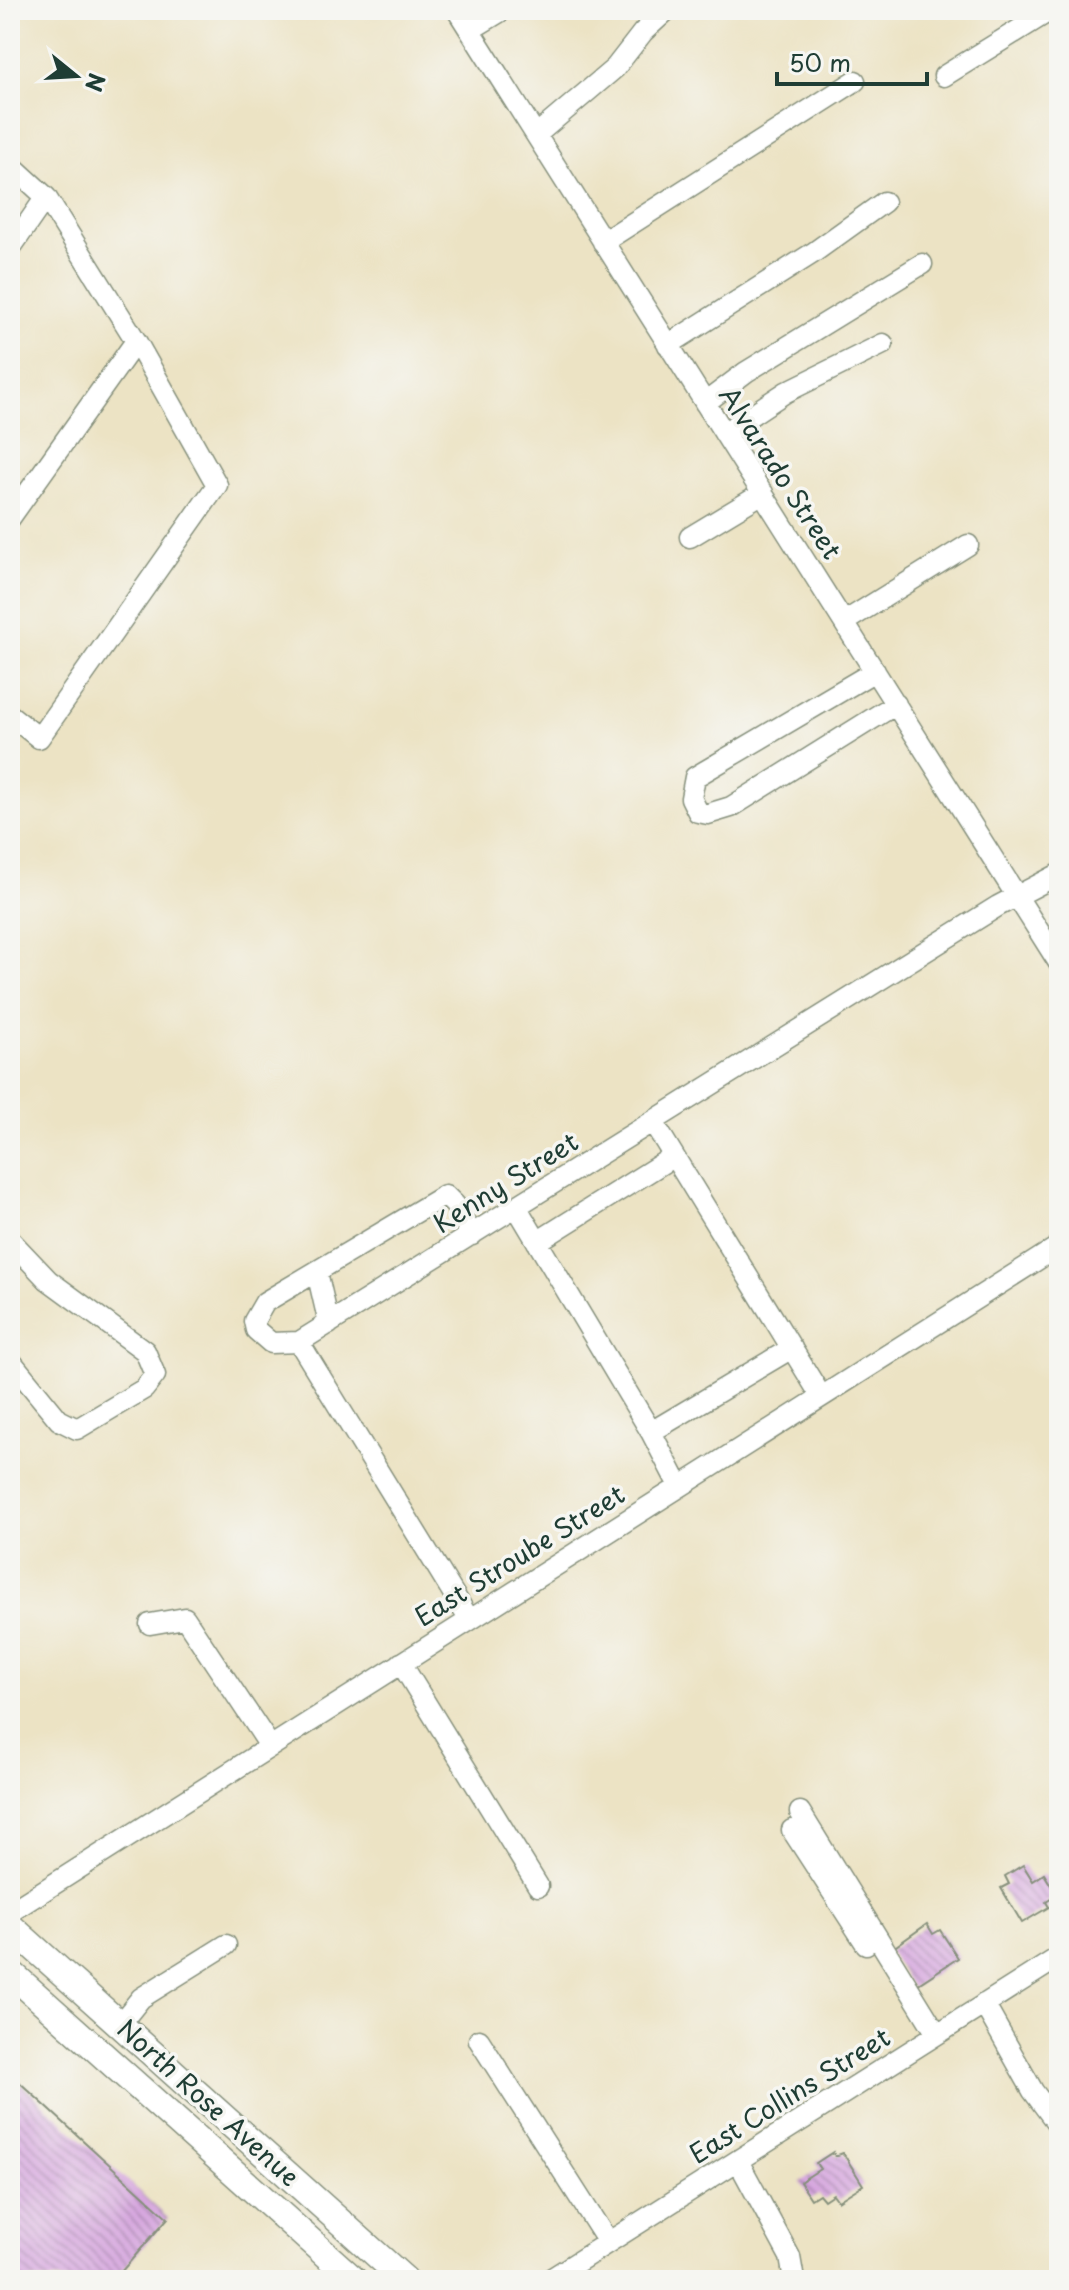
<svg xmlns="http://www.w3.org/2000/svg" width="1069" height="2290" font-family="'Playpen Sans',sans-serif">
  <style>
    .building { fill: url(#building-back-hatch) }
    .lines { fill: none; stroke-linecap: round; stroke-linejoin: round }
    .minor-casing { stroke: #86907c; stroke-width: 23 }
    .major-casing { stroke: #86907c; stroke-width: 29 }
    .minor { stroke: #fff; stroke-width: 20 }
    .major { stroke: #fff; stroke-width: 26 }
    .labels { text-anchor: middle; stroke-width: 7; stroke-linejoin: round; paint-order: stroke }
    .street-label { font-size: 26px; fill: #1f3d34; stroke: #f6f6f2 }
  </style>
  <defs>
    <pattern id="building-back-hatch" width="6" height="6" patternUnits="userSpaceOnUse" patternTransform="scale(2)"><rect width="6" height="6" fill="#d6a5de"/><path d="M-1 5l2 2M0 0l6 6M5-1l2 2" fill="none" stroke="#ad88b5"/></pattern>
  </defs>
  <rect width="100%" height="100%" fill="#f6f6f2"/>
  <filter id="ink" filterUnits="userSpaceOnUse"><feTurbulence type="fractalNoise" baseFrequency=".0125" numOctaves="2"/><feDisplacementMap in="SourceGraphic" scale="16" xChannelSelector="R" yChannelSelector="G"/><feConvolveMatrix kernelMatrix="1 2 1 2 8 2 1 2 1" color-interpolation-filters="sRGB"/></filter>
  <filter id="wash" filterUnits="userSpaceOnUse"><feTurbulence type="fractalNoise" baseFrequency=".006" numOctaves="4" result="noise"/><feDisplacementMap in="SourceGraphic" scale="32" xChannelSelector="R" yChannelSelector="G"/><feGaussianBlur stdDeviation="1.8" result="paint"/><feColorMatrix in="noise" values="0 0 0 0 0 0 0 0 0 0 0 0 0 0 0 0 0 1.4 0 .05"/><feComposite in="paint" operator="in"/></filter>
  <g filter="url(#wash)">
    <rect width="100%" height="100%" fill="#ece3c4"/>
    <g id="blocks">
      <path class="building" d="M1023,1865L1033,1881L1044,1874L1057,1895L1046,1902L1049,1907L1022,1923L1001,1888L1009,1884L1005,1876Z
        M927,1924L933,1934L940,1930L958,1958L912,1988L889,1951Z
        M17,2080L168,2218L114,2280H10V2087Z
        M833,2152L835,2156L843,2153L863,2185L838,2201L833,2194L824,2200L819,2194L811,2199L800,2182L820,2169L816,2163Z"/>
    </g>
  </g>
  <g filter="url(#ink)">
    <use href="#blocks" fill-opacity="0" stroke="#86907c" stroke-width="2"/>
    <g class="lines">
      <g class="minor-casing">
        <path id="minor" d="M457,10L1059,963
          M470,30L503,10
          M944,76L1051,10
          M536,135L615,68L643,32L667,10
          M10,164L46,197L136,341L217,485L39,738L10,715
          M603,242L855,81
          M10,249L46,197
          M668,345L813,253L884,202
          M705,403L746,372L922,264
          M724,433L786,392L883,344
          M10,518L136,341
          M690,537L763,493
          M844,622L968,545
          M875,671L695,777L691,798L698,812L708,814L731,807L896,704
          M653,1122L821,1396
          M517,1208L651,1432L679,1486
          M10,1240L48,1280L145,1351L155,1375L144,1389L77,1429L59,1420L10,1360
          M537,1242L674,1156
          M317,1272L329,1324
          M299,1342L271,1343L256,1330L254,1321L265,1302L445,1195L455,1205L472,1235
          M651,1432L792,1348
          M469,1619L299,1342L998,906L1059,874
          M150,1624L185,1618L270,1746
          M401,1663L538,1886
          M800,1812L937,2034
          M792,1830L866,1944
          M10,1912L1059,1246
          M984,2004L1033,2091L1059,2126
          M120,2024L141,1998L226,1945
          M479,2040L608,2242
          M738,2161L790,2257L794,2280
          M549,2280L1059,1957"/>
      </g>
      <g class="major-casing">
        <path id="major" d="M10,1926L405,2280
          M10,1972L354,2280"/>
      </g>
      <use href="#minor" class="minor"/>
      <use href="#major" class="major"/>
    </g>
  </g>
  <g class="labels">
    <g class="street-label">
      <text transform="translate(780 473) rotate(57)" y="9">Alvarado Street</text>
      <text transform="translate(506 1183) rotate(-32)" y="9">Kenny Street</text>
      <text transform="translate(520 1556) rotate(-32)" y="9">East Stroube Street</text>
      <text transform="translate(790 2096) rotate(-32)" y="9">East Collins Street</text>
      <text transform="translate(208 2103) rotate(42)" y="9">North Rose Avenue</text>
    </g>
  </g>
  <rect width="1069" height="2290" fill="none" stroke="#f6f6f2" stroke-width="40"/>
  <g transform="translate(76 76) rotate(108)" stroke="#f6f6f2" stroke-width="6" paint-order="stroke">
  <path d="M0-6L14 30L0 20L-14 30Z" fill="#1f3d34"/>
  <text y="-12" font-size="22" font-weight="bold" text-anchor="middle" fill="#1f3d34">N</text>
  </g>
  <path d="M777 72v12h150v-12" fill="none" stroke="#1f3d34" stroke-width="4"/>
  <text x="789" y="72" font-size="24" fill="#1f3d34" stroke="#f6f6f2" stroke-width="6" paint-order="stroke">50 m</text>
</svg>
